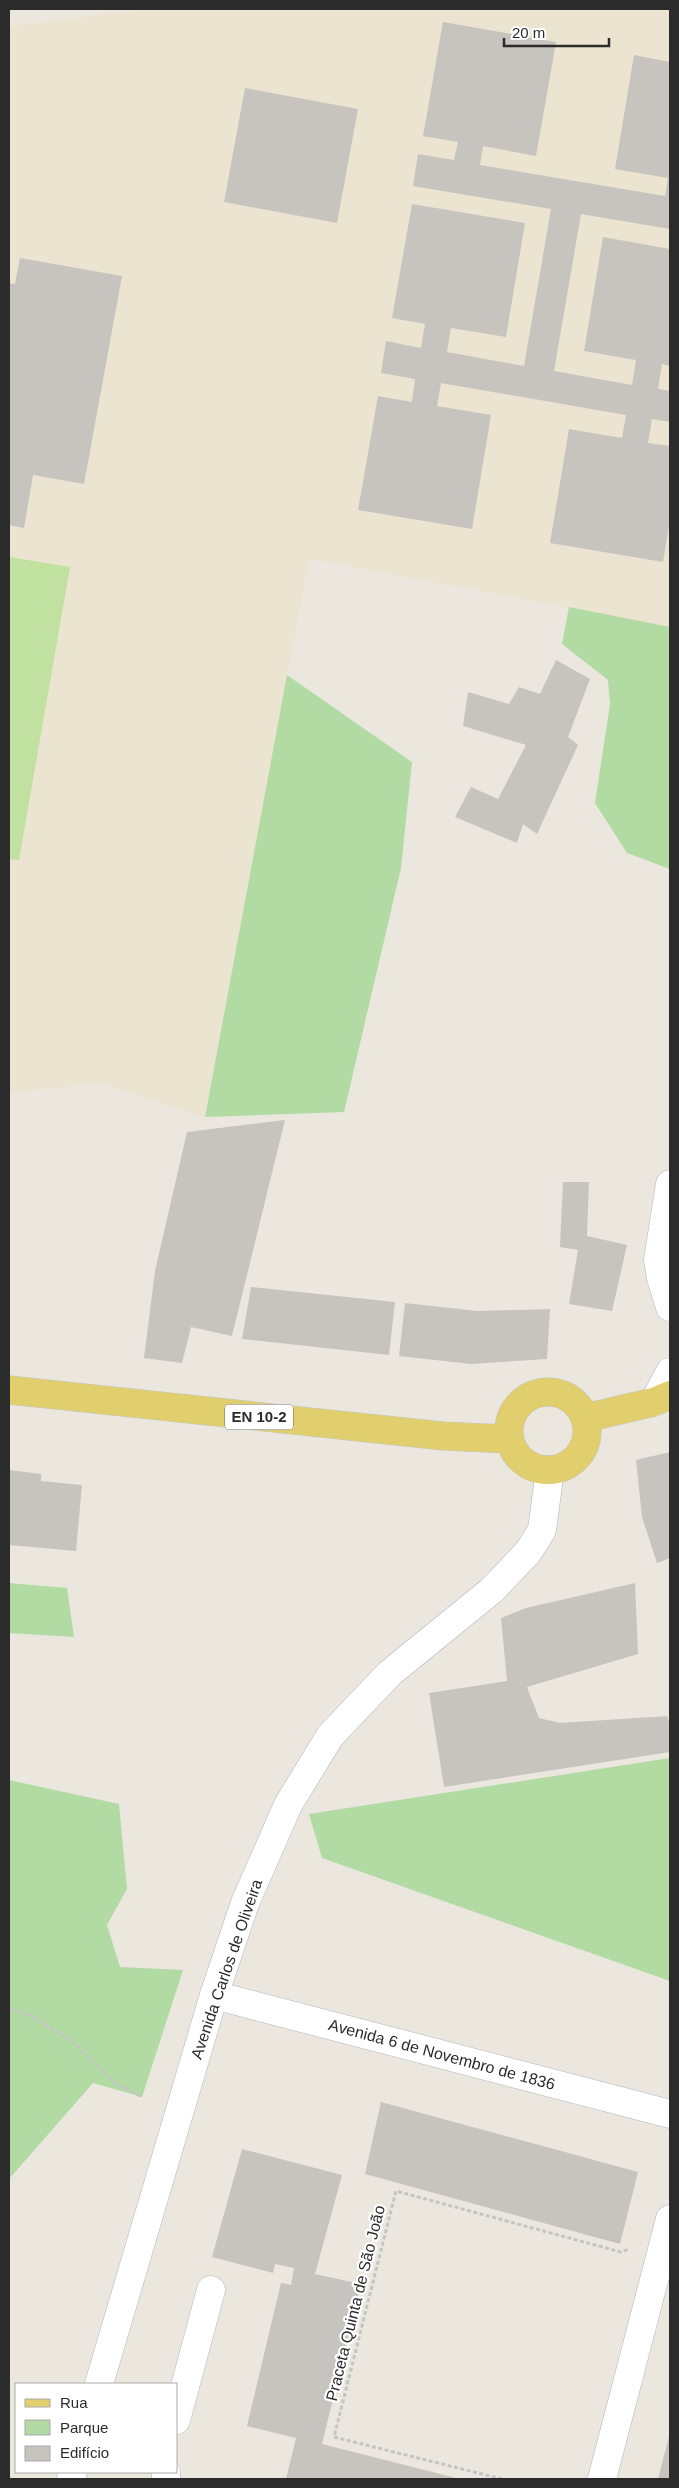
<svg xmlns="http://www.w3.org/2000/svg" width="679" height="2488" font-family="Arial,sans-serif">
  <style>
    .education { fill: #ebe4d0 }
    .green { fill: #b1dba2 }
    .pitch { fill: #c0e19f }
    .building { fill: #c7c3be }
    .lines { fill: none; stroke-linecap: round; stroke-linejoin: round }
    .minor-casing { stroke: #b2b4bd; stroke-width: 29 }
    .tertiary-casing { stroke: #b2b4bd; stroke-width: 29 }
    .secondary-casing { stroke: #b2b4bd; stroke-width: 29 }
    .primary-casing { stroke: #c4c4c4; stroke-width: 29 }
    .path { stroke: #c4c4c4; stroke-width: 3; stroke-dasharray: 4 2.5; stroke-linecap: butt }
    .minor { stroke: #fff; stroke-width: 28 }
    .tertiary { stroke: #fff; stroke-width: 28 }
    .secondary { stroke: #fff; stroke-width: 28 }
    .primary { stroke: #e1cf6e; stroke-width: 28 }
    .labels { text-anchor: middle; stroke-width: 4.5; stroke-linejoin: round; paint-order: stroke }
    .shield { fill: #fff; stroke: #6b6b6b; stroke-width: 1 }
    .shield-label { font-size: 15px; font-weight: bold; fill: #2b2b2b }
    .street-label { font-size: 16px; fill: #2b2b2b; stroke: #fff }
  </style>
  <rect width="100%" height="100%" fill="#ebe7df"/>
  <path class="education" d="M144,9H670V627L309,559L205,1117L99,1083L9,1093V27Z"/>
  <path class="green" d="M569,607L670,627V869L627,853L595,803L610,704L608,680L562,644Z
    M287,675L412,762L401,868L344,1112L205,1117Z
    M9,1583L67,1588L74,1637L9,1633Z
    M670,1758V1981L322,1858L309,1814Z
    M9,1780L119,1804L127,1889L107,1925L120,1967L183,1970L142,2097L93,2083L9,2179Z"/>
  <path class="pitch" d="M9,557L70,567L19,860L9,859Z"/>
  <path class="building" d="M443,22L556,42L536,156L483,146L480,165L665,196L668,178L615,169L634,55L670,62V229L581,214L554,371L632,385L636,360L584,351L603,237L670,249V366L662,364L658,389L670,391V422L652,419L648,443L670,446V520L663,562L550,543L569,429L622,438L626,415L441,383L437,406L491,415L472,529L358,510L378,396L412,402L415,379L381,373L386,341L421,348L425,324L392,318L412,204L525,223L506,337L451,328L447,352L524,366L551,209L413,186L418,154L454,160L458,142L423,136Z
    M245,88L358,109L337,223L224,202Z
    M20,258L122,276L84,484L33,475L24,528L9,525V283L15,284Z
    M556,660L590,679L568,737L578,745L537,834L523,824L517,843L455,817L471,787L498,799L526,745L463,726L468,692L509,704L519,687L540,694Z
    M285,1120L232,1336L191,1327L182,1363L144,1358L155,1271L187,1132Z
    M563,1182H589L587,1236L627,1245L612,1311L569,1304L578,1250L560,1247Z
    M251,1287L395,1302L389,1355L242,1339Z
    M405,1303L477,1311L550,1309L547,1359L471,1364L399,1356Z
    M670,1452V1558L657,1563L642,1517L636,1460Z
    M9,1470L41,1474V1481L82,1485L76,1551L9,1545Z
    M635,1583L638,1654L527,1687L539,1718L560,1723L667,1716L670,1725V1752L444,1787L429,1693L507,1681L501,1618L526,1608Z
    M381,2102L638,2172L620,2244L365,2174Z
    M242,2149L342,2175L315,2274L361,2284L322,2444L460,2479H286L296,2438L247,2426L281,2283L291,2285L294,2268L275,2264L273,2273L212,2257Z
    M670,2432V2479H658Z"/>
  <g class="lines">
    <g class="minor-casing">
      <path id="minor" d="M176,2420L211,2290
        M166,2472V2479
        M602,2479L670,2219"/>
    </g>
    <g class="tertiary-casing">
      <path id="tertiary" d="M214,1995L670,2114"/>
    </g>
    <g class="secondary-casing">
      <path id="secondary" d="M670,1184L658,1260L661,1278L670,1307
        M654,1402L670,1372
        M99,2384L214,1995L245,1903L288,1805L330,1736L390,1673L492,1590L528,1552L542,1530L550,1470
        M71,2479L73,2472"/>
    </g>
    <g class="primary-casing">
      <path id="primary" d="M9,1390L443,1436L509,1439
        M509 1431a39 39 0 1 1 78 0a39 39 0 1 1-78 0Z
        M585,1418L654,1402L670,1395"/>
    </g>
    <path class="path" d="M9,2008L33,2017L68,2038L115,2083L142,2097
      M502,2479L334,2437L396,2191L621,2252L629,2249"/>
    <use href="#minor" class="minor"/>
    <use href="#tertiary" class="tertiary"/>
    <use href="#secondary" class="secondary"/>
    <use href="#primary" class="primary"/>
  </g>
  <g class="labels">
    <rect class="shield" x="225" y="1404.5" width="68" height="25" rx="4"/>
    <g class="shield-label">
      <text x="259" y="1422">EN 10-2</text>
    </g>
    <g class="street-label">
      <text transform="translate(226 1969) rotate(-71)" y="6">Avenida Carlos de Oliveira</text>
      <text transform="translate(442 2054) rotate(15)" y="6">Avenida 6 de Novembro de 1836</text>
      <text transform="translate(355 2303) rotate(-76)" y="6">Praceta Quinta de São João</text>
    </g>
  </g>
  <rect width="679" height="2488" fill="none" stroke="#2b2b2b" stroke-width="20"/>
  <rect x="15" y="2383" width="162" height="90" fill="#ffffff" stroke="#aaaaaa"/>
  <rect x="25" y="2399" width="25" height="8" fill="#e1cf6e" stroke="#aaaaaa"/>
  <text x="60" y="2408" font-size="15" fill="#2b2b2b">Rua</text>
  <rect x="25" y="2420" width="25" height="15" fill="#b1dba2" stroke="#aaaaaa"/>
  <text x="60" y="2433" font-size="15" fill="#2b2b2b">Parque</text>
  <rect x="25" y="2446" width="25" height="15" fill="#c7c3be" stroke="#aaaaaa"/>
  <text x="60" y="2458" font-size="15" fill="#2b2b2b">Edifício</text>
  <path d="M504 38v8h105v-8" fill="none" stroke="#2b2b2b" stroke-width="2.5"/>
  <text x="512" y="38" font-size="15" fill="#2b2b2b" stroke="#ffffff" stroke-width="4" paint-order="stroke">20 m</text>
</svg>
